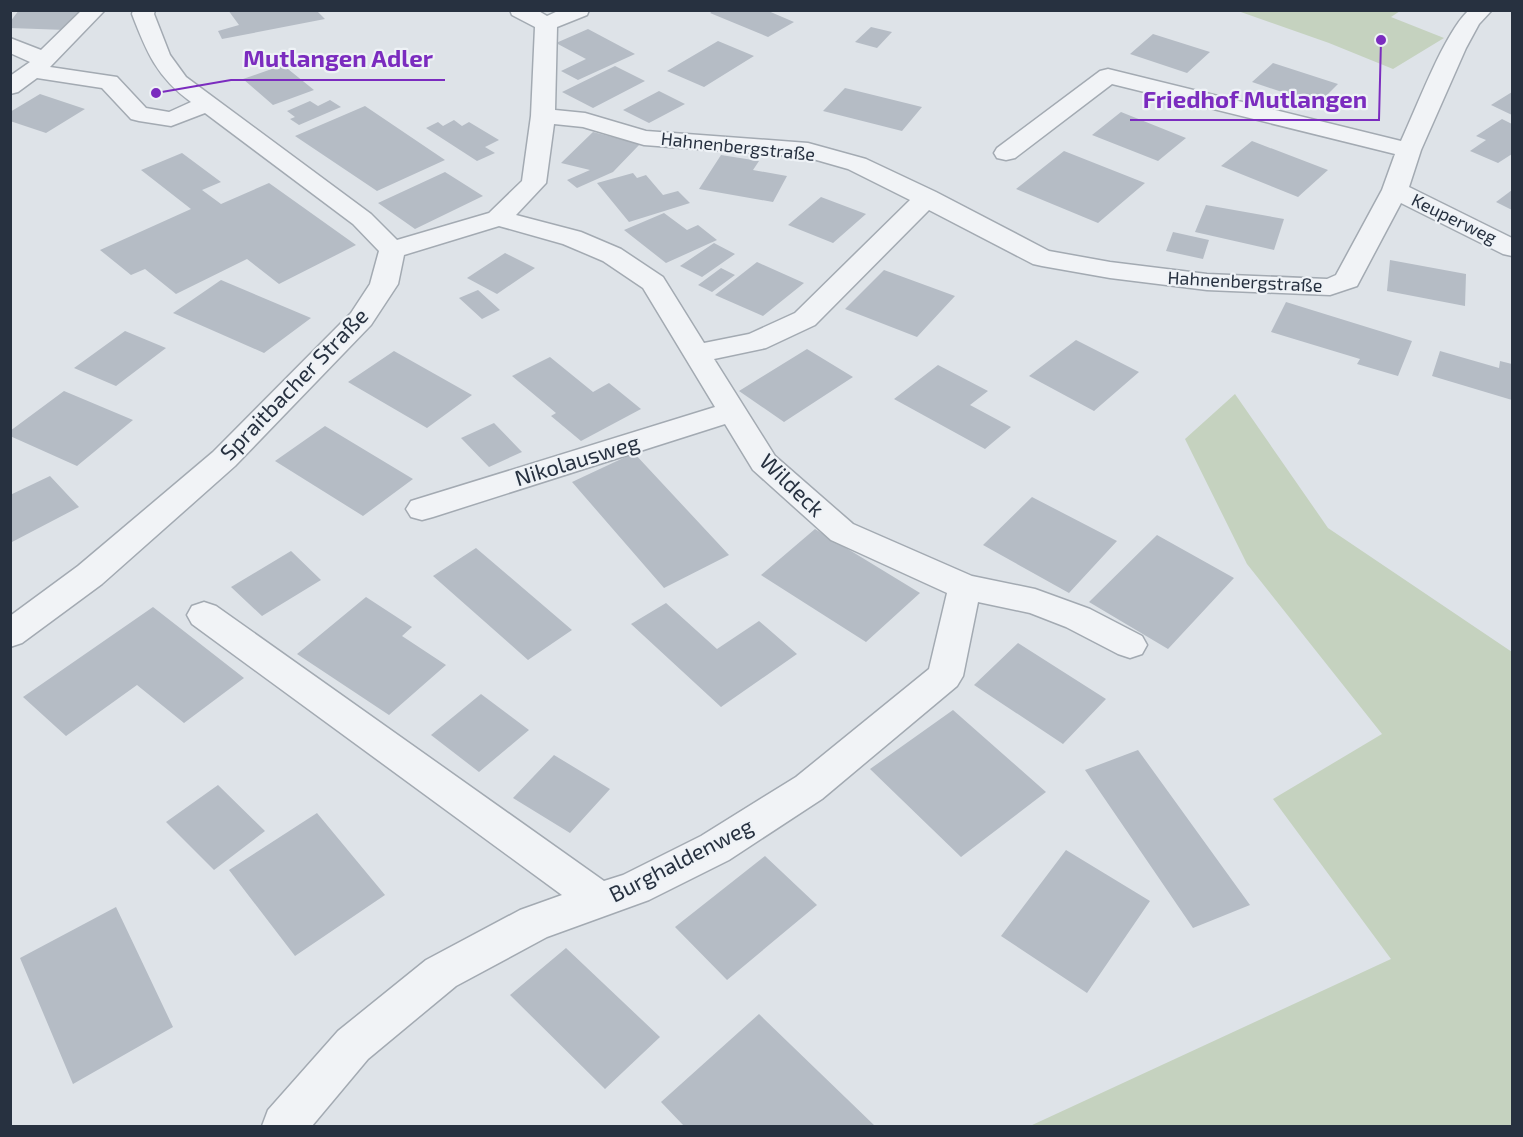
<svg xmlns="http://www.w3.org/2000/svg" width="1523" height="1137" font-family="'Exo 2',sans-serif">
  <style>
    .green { fill: #c5d2bf }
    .building { fill: #b5bcc5 }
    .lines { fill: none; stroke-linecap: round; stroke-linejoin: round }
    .minor-casing { stroke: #a3aab2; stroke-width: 3 }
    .minor { fill: #f1f3f6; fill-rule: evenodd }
    .labels { text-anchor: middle; stroke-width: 4.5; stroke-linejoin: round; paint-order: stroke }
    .far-street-label { font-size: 18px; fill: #273140; stroke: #eef2f6 }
    .street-label { font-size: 22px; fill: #273140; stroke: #eef2f6 }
    .leader { fill: none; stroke: #7b2cbf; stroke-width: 2 }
    .callout-dot { fill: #7b2cbf; stroke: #eef2f6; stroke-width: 2 }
    .callout-label { font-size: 24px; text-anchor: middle; font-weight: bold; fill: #7b2cbf; stroke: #eef2f6; stroke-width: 4.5; stroke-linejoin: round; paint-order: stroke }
  </style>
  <rect width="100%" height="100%" fill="#dee3e8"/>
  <path class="green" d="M1238,11H1400L1391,17L1444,38L1393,69L1329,43Z
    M1235,394L1328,528L1512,652V1126H1030L1391,959L1273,799L1382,734L1247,564L1185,439Z"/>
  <path class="building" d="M19,10H82L66,30L10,28V22Z
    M228,10H316L325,19L222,39L218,31L239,25Z
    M714,10H766L794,22L768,37L710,13Z
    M871,27L892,32L877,48L855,42Z
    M588,29L635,54L578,80L561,71L586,59L556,43Z
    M1153,34L1210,52L1187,73L1130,54Z
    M718,41L754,56L704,87L667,71Z
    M1273,63L1338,84L1318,104L1252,82Z
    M283,65L314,90L273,105L243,79Z
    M615,66L645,81L593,108L562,92Z
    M845,88L922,107L902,131L823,111Z
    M659,91L685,104L649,123L623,110Z
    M1512,92V115L1491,105Z
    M40,94L85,109L46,133L10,121V112Z
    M330,100L341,107L299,125L290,119L295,117L287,111L310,101L318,106Z
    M365,106L445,160L377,191L295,136Z
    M1121,112L1186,138L1158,161L1092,135Z
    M1502,119L1512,124V154L1498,163L1470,151L1486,140L1476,136Z
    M454,120L462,126L469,122L499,140L485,147L495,153L477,161L426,128L438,122L443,126Z
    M593,132L640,144L613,172L577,188L567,180L590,170L561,163Z
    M1252,141L1328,170L1298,197L1221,166Z
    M1064,151L1145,183L1098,223L1016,189Z
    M182,153L221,182L202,190L221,204L269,183L356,245L279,284L247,259L176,294L145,269L131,275L100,250L191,209L141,170Z
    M721,155L759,161L753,170L787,176L773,202L699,189Z
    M445,172L483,196L415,229L378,203Z
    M633,173L637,178L646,175L663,195L678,191L690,203L629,222L597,183Z
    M1512,190V210L1496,202Z
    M821,197L866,214L833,243L788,225Z
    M1206,205L1284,219L1274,250L1195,232Z
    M664,213L687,230L698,225L717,240L666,263L624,230Z
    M1173,232L1209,240L1203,259L1166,251Z
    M714,243L735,254L702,277L680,266Z
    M505,253L535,268L497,294L467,278Z
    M1390,260L1466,274L1465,306L1387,291Z
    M757,262L804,283L763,316L715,295Z
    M721,268L735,275L712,292L698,285Z
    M884,270L955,296L917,337L845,309Z
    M221,280L311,318L264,353L173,313Z
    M478,290L500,310L482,319L459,298Z
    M1286,302L1412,341L1398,376L1357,364L1360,359L1271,332Z
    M125,331L166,348L116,386L74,368Z
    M1076,340L1139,372L1094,411L1029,376Z
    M807,349L853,377L784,422L739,391Z
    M394,351L472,395L427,428L348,382Z
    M1440,351L1499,368L1500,361L1512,364V400L1432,376Z
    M550,357L593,392L609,383L641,409L581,441L551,416L556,413L512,376Z
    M938,365L988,391L970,405L1011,427L985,449L894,399Z
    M64,391L133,420L77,466L10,436V431Z
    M494,423L522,452L489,467L461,438Z
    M325,426L413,479L363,516L275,461Z
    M634,453L729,555L664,588L572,482Z
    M50,476L79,507L12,542L10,495Z
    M1032,497L1117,541L1069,593L983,545Z
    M815,529L920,593L866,642L761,575Z
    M1157,535L1234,578L1168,649L1089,602Z
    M476,548L572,630L528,660L433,576Z
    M291,551L321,580L262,616L231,587Z
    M366,597L412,627L402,636L446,665L389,715L297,654Z
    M666,603L717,649L759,621L797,654L721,707L631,624Z
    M153,607L244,678L184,723L137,685L66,736L23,697Z
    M1018,643L1106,699L1063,744L974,685Z
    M481,694L529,730L479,772L431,735Z
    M953,710L1046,792L961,857L870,769Z
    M1138,750L1250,905L1193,928L1085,770Z
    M554,755L610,789L570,833L513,798Z
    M218,785L265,831L214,870L166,822Z
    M317,813L385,895L295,956L229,870Z
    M1066,850L1150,901L1087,993L1001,936Z
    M765,856L817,905L727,980L675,927Z
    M116,907L173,1027L73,1084L20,958Z
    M566,948L660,1037L605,1089L510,995Z
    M759,1014L875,1126H684L661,1102Z"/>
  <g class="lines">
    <g class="minor-casing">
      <path id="minor" d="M82,10H105L50,67L117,77L146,108L169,112L191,102C157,77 147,53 132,14L133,10H155L154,14L170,55L186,77L371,214L397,240L489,213L522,181L531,116L535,27L512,15L510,10H537L547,16L560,10H589L587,15L557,27L555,110L585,113L646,131L808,143L866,159L936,192L1049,251L1110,262L1207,274L1327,279L1336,275L1382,190L1395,154L1112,84L1015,158L1006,160L997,158L994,153L997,148L1100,71L1108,69L1401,141C1417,107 1444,33 1469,10H1492L1479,24L1466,48L1421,150L1409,187L1512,238V256L1503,254L1401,203L1357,286L1330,295L1207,290L1110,278L1042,266L1033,264L929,210L815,325L766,348L714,359L775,456L853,524L972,576L1035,589L1090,609L1142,636L1147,645L1142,654L1130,658L1118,654L1066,627L1030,613L978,602L963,676L957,686L822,799L729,860L649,900L547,937L456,986L368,1059L312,1126H262L268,1110L338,1031L426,960L520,910L562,895L192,624L187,615L192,606L204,602L216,606L604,881L623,875L701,836L796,777L929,669L947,593L831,540L753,470L725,424L433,517L422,520L411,517L406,509L411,501L715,407L643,288L603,261L563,244L499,226L404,255L398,284L371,325L235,466L102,584L22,643L10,647V616L78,566L213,452L351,313L370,284L379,251L353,224L205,113L171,126L139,121L131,119L102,88L37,78L18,92L10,94V76L30,62L10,53V38L41,50ZM554,124L583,127L644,145L806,157L848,169L910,200L795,313L749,334L704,343L663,277L621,249L581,232L516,215L546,183Z"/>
    </g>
    <use href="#minor" class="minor"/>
  </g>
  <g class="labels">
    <g class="far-street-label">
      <text transform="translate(738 147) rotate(6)" y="6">Hahnenbergstraße</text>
      <text transform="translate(1454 219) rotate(26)" y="6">Keuperweg</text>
      <text transform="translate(1245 282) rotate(3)" y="6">Hahnenbergstraße</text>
    </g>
    <g class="street-label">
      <text transform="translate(294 384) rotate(-46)" y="8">Spraitbacher Straße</text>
      <text transform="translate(577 460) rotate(-17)" y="8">Nikolausweg</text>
      <text transform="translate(792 485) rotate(44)" y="8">Wildeck</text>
      <text transform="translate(681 860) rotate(-27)" y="8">Burghaldenweg</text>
    </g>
  </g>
  <path class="leader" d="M156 93L231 80H445M1381 40L1379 120H1130"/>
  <g class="callout-dot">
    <circle cx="156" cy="93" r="6"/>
    <circle cx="1381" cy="40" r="6"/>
  </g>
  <g class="callout-label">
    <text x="338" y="67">Mutlangen Adler</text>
    <text x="1255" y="108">Friedhof Mutlangen</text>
  </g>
  <rect width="1523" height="1137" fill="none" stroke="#273140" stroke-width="24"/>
</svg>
